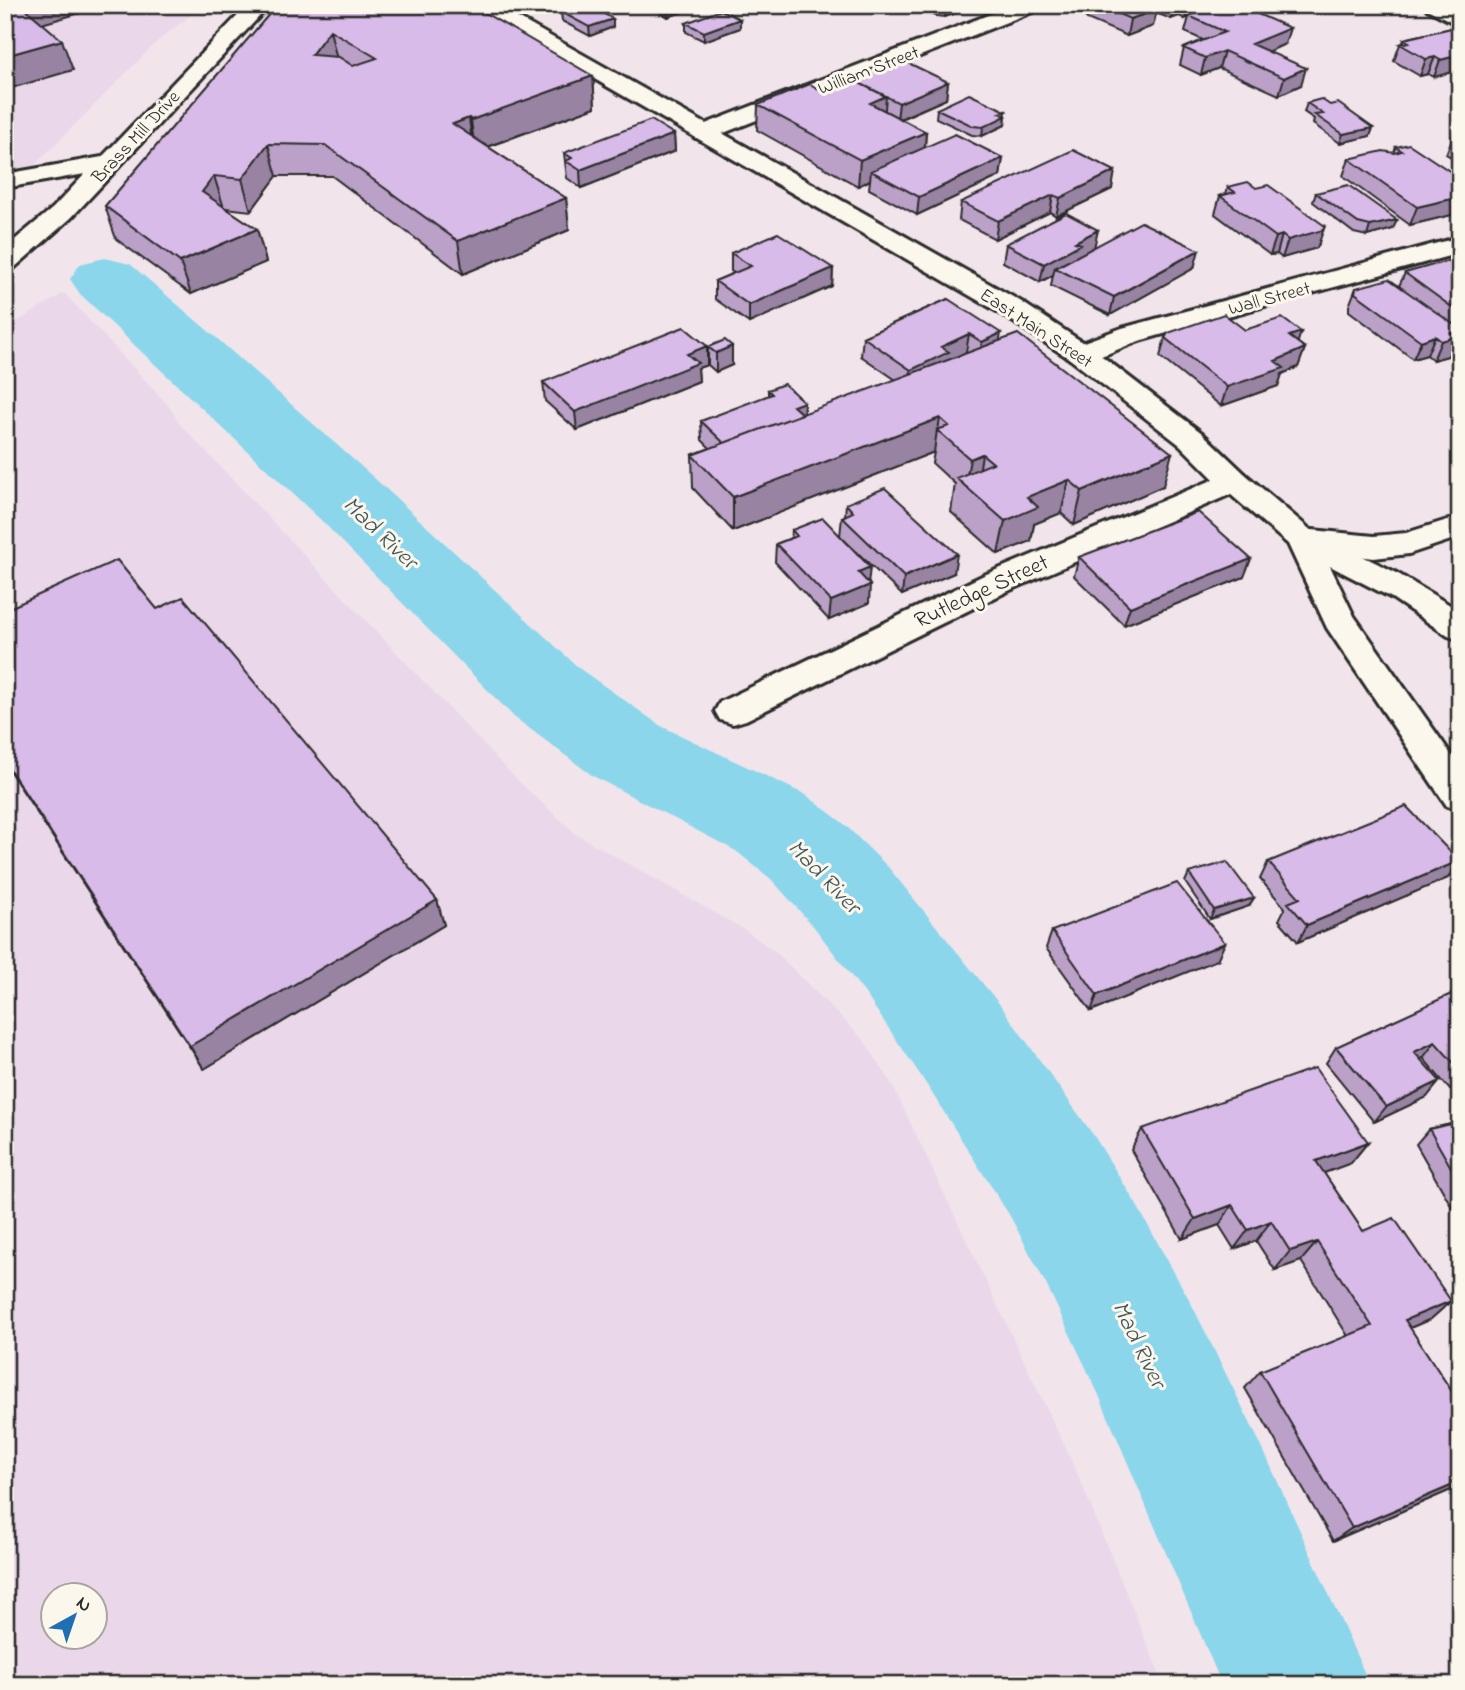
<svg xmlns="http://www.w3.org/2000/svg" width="1465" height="1690" font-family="'Indie Flower',sans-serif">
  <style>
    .built { fill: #ead8ea; fill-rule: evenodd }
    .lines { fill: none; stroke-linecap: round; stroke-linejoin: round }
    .river { fill: #8bd6eb; fill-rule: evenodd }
    .minor-casing { stroke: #2b2b2b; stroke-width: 6 }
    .secondary-casing { stroke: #2b2b2b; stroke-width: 6 }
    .minor { fill: #fbf7ec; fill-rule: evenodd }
    .secondary { fill: #fbf7ec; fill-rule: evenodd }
    .wall { fill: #bba1c8; stroke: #2b2b2b; stroke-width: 2 }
    .shaded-wall { fill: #9883a3; stroke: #2b2b2b; stroke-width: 2 }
    .building { fill: #d9bbe9; stroke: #2b2b2b; stroke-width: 2; fill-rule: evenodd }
    .labels { text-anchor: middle; stroke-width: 6; stroke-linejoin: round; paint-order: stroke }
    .far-street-label { font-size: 19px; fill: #2b2b2b; stroke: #fbf7ec }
    .street-label { font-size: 23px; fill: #2b2b2b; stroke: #fbf7ec }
    .water-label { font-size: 24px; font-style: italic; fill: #43565b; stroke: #fbf7ec }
  </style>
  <rect width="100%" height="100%" fill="#f1e5eb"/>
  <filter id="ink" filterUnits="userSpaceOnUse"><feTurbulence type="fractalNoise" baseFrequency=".0143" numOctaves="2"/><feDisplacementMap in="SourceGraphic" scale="14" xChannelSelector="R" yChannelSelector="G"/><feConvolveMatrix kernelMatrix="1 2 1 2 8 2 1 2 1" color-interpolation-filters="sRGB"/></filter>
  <g filter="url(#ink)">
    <path class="built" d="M5,5H204L160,39L5,195Z
      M64,293L168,405L180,424L518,781L576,834L745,930L777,953L863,1039L891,1082L1076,1470L1164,1685H5V329ZM52,1596H94V1638H52Z"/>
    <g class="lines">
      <path class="river" d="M105,258L130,264L213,335L382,485L580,669L661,726L806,795L843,823L888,867L1001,1006L1094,1136L1135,1202L1190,1301L1261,1445L1370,1685H1222L1098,1393L1047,1286L1010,1216L921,1076L866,995L814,927L771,879L736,851L593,776L514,717L324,523L80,294L70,279L80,264Z"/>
      <g class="minor-casing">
        <path id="minor" d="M1014,5H1043L1040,9L711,138H695L691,133L695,128Z
          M1424,5H1449L1460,11V26L1427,9Z
          M1460,237V253C1355,282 1250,309 1146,339C1122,345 1094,365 1070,359L1066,353L1070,347L1122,328Z
          M1234,471L1245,474L1249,481L1245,488L1008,591L746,720L733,724L720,720L715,711L720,702L984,575Z
          M1460,516V537L1409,554L1374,558L1302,549L1291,546L1286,539L1291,532L1302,529L1374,536L1406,533Z"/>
      </g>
      <g class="secondary-casing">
        <path id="secondary" d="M248,5H270L71,218L14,268L5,270V248L53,208L85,174L5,188V174L102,157Z
          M470,5H495L1020,301L1090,347L1202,433L1245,474L1313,532L1395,572L1460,611V640L1448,636L1392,598L1330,566L1354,616L1460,767V810L1447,806L1327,628L1288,544L1223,488L1180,445L1070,359L1000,313L473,9Z"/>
      </g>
      <use href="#minor" class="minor"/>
      <use href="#secondary" class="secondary"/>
    </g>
    <path class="wall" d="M277,5L593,76L595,107L488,147L566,198L569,230L463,274L332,176H277L251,211L226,208L257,229L266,262L191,294L116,239L105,206Z
      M647,5H703L668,17Z
      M911,5H966L962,7L961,11L945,17L935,16Z
      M1081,5H1199L1197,13L1285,44L1268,52L1301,85L1279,95L1219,68L1201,75L1180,65L1184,48L1203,40L1185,32L1189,17L1185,19L1179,16L1171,19L1156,13L1153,26L1127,36L1087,19L1080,12Z
      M561,12L613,19V27L590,36L562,21Z
      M686,23L740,28L704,41L686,32Z
      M1460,26L1434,77L1428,74L1420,76L1394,61L1400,44L1403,43L1404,39Z
      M1460,74V98L1455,95L1457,90L1454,88Z
      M849,78L948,82L946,99L901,119L926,132L925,147L1003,158L1000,176L917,215L869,189L870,180L858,186L757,130L758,105L822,91L849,80Z
      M1307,103L1330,105L1373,128L1370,136L1340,143L1313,124L1314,119L1304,112Z
      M937,109L1005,115L1006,116L1005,125L982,136L972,135L936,118Z
      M674,134L675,151L581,188L567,178L564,153Z
      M1460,134V162L1446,154L1453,136Z
      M1396,147L1460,178V213L1410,225L1343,176L1349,159L1394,153Z
      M1228,187L1319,244L1317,248L1282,258L1277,254L1270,255L1215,214L1220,196L1226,194Z
      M1112,189L1056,216L1050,212L995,239L959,220L961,202Z
      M1316,193L1393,229L1367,236L1354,233L1313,202Z
      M1006,244L1095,247L1194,268L1110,315L1051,286L1053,275L1040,282L1003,262Z
      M731,253L833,268L832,286L749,323L715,299V281L734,273L731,271Z
      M1460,260V337L1458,336L1448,356L1433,360L1427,355L1413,359L1349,311V306L1356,288L1399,286L1405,273Z
      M948,299L1000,341L1163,486L1074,525L1061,513L1034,524L1031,541L998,554L951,512L955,484L932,463L934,452L733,531L693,488L692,455L710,448L702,440L701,421L768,396V390L804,402V414L896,380L861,356L863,337Z
      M1245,330L1298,343L1305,348L1298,367L1282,374L1278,386L1221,406L1160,357L1165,338Z
      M708,347L732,365L716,372L708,365Z
      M707,365L698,368L699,381L577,430L545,401L543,382Z
      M846,504L954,573L902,595L840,536L842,517L845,516Z
      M792,530L869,583V603L829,620L775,562L776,544L791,538Z
      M1079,557L1244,577L1124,625L1074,576Z
      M157,609L437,900L444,925L204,1069L5,764V610Z
      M1459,861L1448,878L1298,942L1279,920L1285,908L1260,879L1268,862Z
      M1189,873L1249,906L1210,919L1185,882Z
      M1052,931L1217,960L1091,1011L1046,948Z
      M1460,990V1085L1450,1090L1423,1058L1420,1059L1427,1097L1374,1122L1326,1063L1336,1047Z
      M1460,1122V1221L1416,1144L1429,1129Z
      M1142,1129L1368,1142L1351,1163L1324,1173L1363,1231L1451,1301L1431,1319L1410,1328L1460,1404V1486L1333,1541L1245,1388L1260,1371L1348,1336L1301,1261L1275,1270L1256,1241L1234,1249L1219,1225L1182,1239L1131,1150Z"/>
    <path class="shaded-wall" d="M16,5H108L24,29Z
      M667,5H703L668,17Z
      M946,5H966L962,7L961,11L945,17Z
      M1174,5H1181L1179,16L1171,19Z
      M1188,5H1199L1197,13L1185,19Z
      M1157,10L1153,26L1127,36L1130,19Z
      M613,19V27L590,36L589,27Z
      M740,19V28L704,41V32Z
      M1290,28L1285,44L1246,61L1251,44Z
      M330,30L337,60L311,55Z
      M62,40L73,70L5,90V56Z
      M1224,51L1219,68L1201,75L1205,58Z
      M1460,55V70L1434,77L1440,60Z
      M1435,57L1428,74L1420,76L1426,59Z
      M1306,68L1301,85L1279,95L1284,78Z
      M593,76L595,107L475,151L471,120Z
      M948,82L946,99L897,120L899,103Z
      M886,96L884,121L870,103Z
      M1006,111L1005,125L982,136L983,127L1000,113Z
      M469,118L473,150L453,124Z
      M1373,128L1370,136L1340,143L1343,134Z
      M926,132L924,157L871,171L870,180L858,186L860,160Z
      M674,134L675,151L581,188L580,170Z
      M268,144L277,176L251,211L242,179Z
      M1003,158L1000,176L917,215L919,197Z
      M1115,171L1112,189L1056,216L1060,198Z
      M214,176L224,208L202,192Z
      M1053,195L1050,212L995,239L998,221Z
      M1460,197V213L1410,225L1417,207Z
      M566,198L569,230L463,274L458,241Z
      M1397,220L1393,229L1367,236L1370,226Z
      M1325,226L1317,248L1282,258L1288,240Z
      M257,229L266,262L191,294L180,262Z
      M1098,230L1094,248L1055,268L1053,275L1040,282L1044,264L1075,242Z
      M1282,235L1277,254L1270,255L1276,237Z
      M1199,250L1194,268L1110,315L1114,297Z
      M833,268L832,286L749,323V305Z
      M1460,330V333L1453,348L1451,349L1448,356L1433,360L1441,341L1451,333Z
      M1301,332L1295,351L1289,336Z
      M1001,333L998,352L980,361L982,342Z
      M969,334L966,352L948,361L909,389L911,370L941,347Z
      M1435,336L1427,355L1413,359L1421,341Z
      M707,346V365L698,368L699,381L577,430L575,412L687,354Z
      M732,346V365L716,372V353Z
      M1305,348L1298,367L1282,374L1278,386L1221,406L1227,387L1275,361Z
      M804,402L803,421L793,406Z
      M940,418L938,431L937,430L934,452L733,531V497Z
      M1172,453L1163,486L1074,525L1082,491Z
      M982,454L977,487L965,486L970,459Z
      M1069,480L1061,513L1034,524L1031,541L998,554L1005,521L1027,497Z
      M957,554L954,573L902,595L904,577Z
      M1251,559L1244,577L1124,625L1130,607Z
      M870,567L868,585L858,572Z
      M870,585L869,603L829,620L831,601Z
      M1459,861L1448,878L1298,942L1307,925Z
      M1254,898L1249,906L1210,919L1214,910Z
      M437,900L444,925L204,1069L190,1046Z
      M1225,943L1217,960L1091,1011L1097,995Z
      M1435,1042L1423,1058L1402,1067L1414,1052Z
      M1460,1079V1085L1450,1090Z
      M1440,1081L1427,1097L1374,1122L1386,1107Z
      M1368,1142L1351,1163L1300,1182L1316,1161Z
      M1232,1205L1219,1225L1182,1239L1195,1219Z
      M1271,1221L1256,1241L1234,1249L1248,1230Z
      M1317,1242L1301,1261L1275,1270L1290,1251Z
      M1451,1301L1431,1319L1386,1338L1405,1320Z
      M1460,1482V1486L1333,1541L1352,1528Z"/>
    <path class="building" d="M5,5H21L62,40L5,56Z
      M277,5H471L593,76L471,120L469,118L453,124L566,198L458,241L325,145L268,144L242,179L214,176L202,192L257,229L180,262L105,206ZM330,30L377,58L353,66L339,57L311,55Z
      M581,5H588L613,19L589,27L561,12Z
      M1098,5H1147L1157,10L1130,19Z
      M1216,5H1237L1290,28L1251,44L1306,68L1284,78L1224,51L1205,58L1184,48L1225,32L1189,16Z
      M721,10L740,19L704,32L686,23Z
      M1460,26V55L1440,60L1435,57L1426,59L1400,44L1409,42L1404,39Z
      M898,58L948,82L899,103L849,78Z
      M851,79L886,96L870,103L926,132L860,160L758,105L810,84L822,91Z
      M969,94L1006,111L1000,113L1006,116L983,127L973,126L937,109Z
      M1321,99L1330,105L1338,103L1373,128L1343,134L1315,115L1323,114L1307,103Z
      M651,120L674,134L580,170L566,161L572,158L564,153Z
      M955,134L1003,158L919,197L871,171Z
      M1460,134V140L1453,136Z
      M1409,144L1460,178V197L1417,207L1349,159L1383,151L1395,153L1402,151L1396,147Z
      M1073,150L1115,171L1060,198L1053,195L998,221L961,202Z
      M1248,182L1256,188L1268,185L1325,226L1323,230L1288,240L1282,235L1276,237L1220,196L1235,192L1228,187Z
      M1348,185L1397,220L1370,226L1358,223L1316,193Z
      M1066,213L1098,230L1075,242L1081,244L1044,264L1006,244Z
      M1141,222L1199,250L1114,297L1055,268Z
      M778,233L833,268L749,305L715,281L751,266L731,253Z
      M1458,258L1460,260V313L1405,273Z
      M1389,279L1460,329V330L1451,333L1456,337L1441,341L1435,336L1421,341L1355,293L1356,288Z
      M948,299L1001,333L982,342L969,334L941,347L949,352L911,370L863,337Z
      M1224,314L1245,330L1282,318L1301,332L1289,336L1305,348L1275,361L1284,368L1227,387L1165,338L1168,333Z
      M684,327L707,346L687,354L698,363L575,412L543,382Z
      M1018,334L1172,453L1082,491L1069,480L1027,497L1038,507L1005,521L956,478L993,463L982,454L970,459L937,430L949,426L940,418L733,497L692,455Z
      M725,340L732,346L716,353L708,347Z
      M784,384L804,402L793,406L802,414L724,443L701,421L772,394L768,390Z
      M885,488L957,554L904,577L842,517L853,512L846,504Z
      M1198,512L1251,559L1130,607L1079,557Z
      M823,518L870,567L858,572L870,585L831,601L776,544L797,536L792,530Z
      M117,560L157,609L183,597L437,900L190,1046L5,762V610Z
      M1406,806L1459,861L1307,925L1288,903L1300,898L1268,862Z
      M1227,862L1254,898L1214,910L1189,873Z
      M1177,883L1225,943L1097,995L1052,931Z
      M1460,990V1070L1435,1042L1414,1052L1440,1081L1386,1107L1336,1047Z
      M1315,1068L1368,1142L1316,1161L1363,1231L1394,1218L1451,1301L1405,1320L1460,1404V1482L1352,1528L1260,1371L1372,1326L1317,1242L1290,1251L1271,1221L1248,1230L1232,1205L1195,1219L1142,1129Z
      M1460,1122V1183L1429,1129Z"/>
  </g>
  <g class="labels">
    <g class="far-street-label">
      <text transform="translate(868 69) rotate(-21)" y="7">William Street</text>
      <text transform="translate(135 136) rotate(-47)" y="7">Brass Mill Drive</text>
      <text transform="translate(1269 297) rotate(-15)" y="7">Wall Street</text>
      <text transform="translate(1037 327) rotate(33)" y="7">East Main Street</text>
    </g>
    <g class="street-label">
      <text transform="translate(981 590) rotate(-25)" y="8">Rutledge Street</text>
    </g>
    <g class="water-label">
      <text transform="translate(381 532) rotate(44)" y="8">Mad River</text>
      <text transform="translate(825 876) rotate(46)" y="8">Mad River</text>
      <text transform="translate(1140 1344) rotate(64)" y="8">Mad River</text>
    </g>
  </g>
  <rect width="1465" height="1690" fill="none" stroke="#fbf7ec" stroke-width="28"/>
  <rect x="14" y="14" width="1437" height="1662" fill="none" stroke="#2b2b2b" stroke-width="2.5" filter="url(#ink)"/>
  <g transform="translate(74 1616) rotate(40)"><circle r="33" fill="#fbf7ec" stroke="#a8a59f" stroke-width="2"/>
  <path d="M0-5L12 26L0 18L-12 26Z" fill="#1f6fb2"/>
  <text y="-10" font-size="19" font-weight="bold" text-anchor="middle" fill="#2b2b2b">N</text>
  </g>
</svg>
